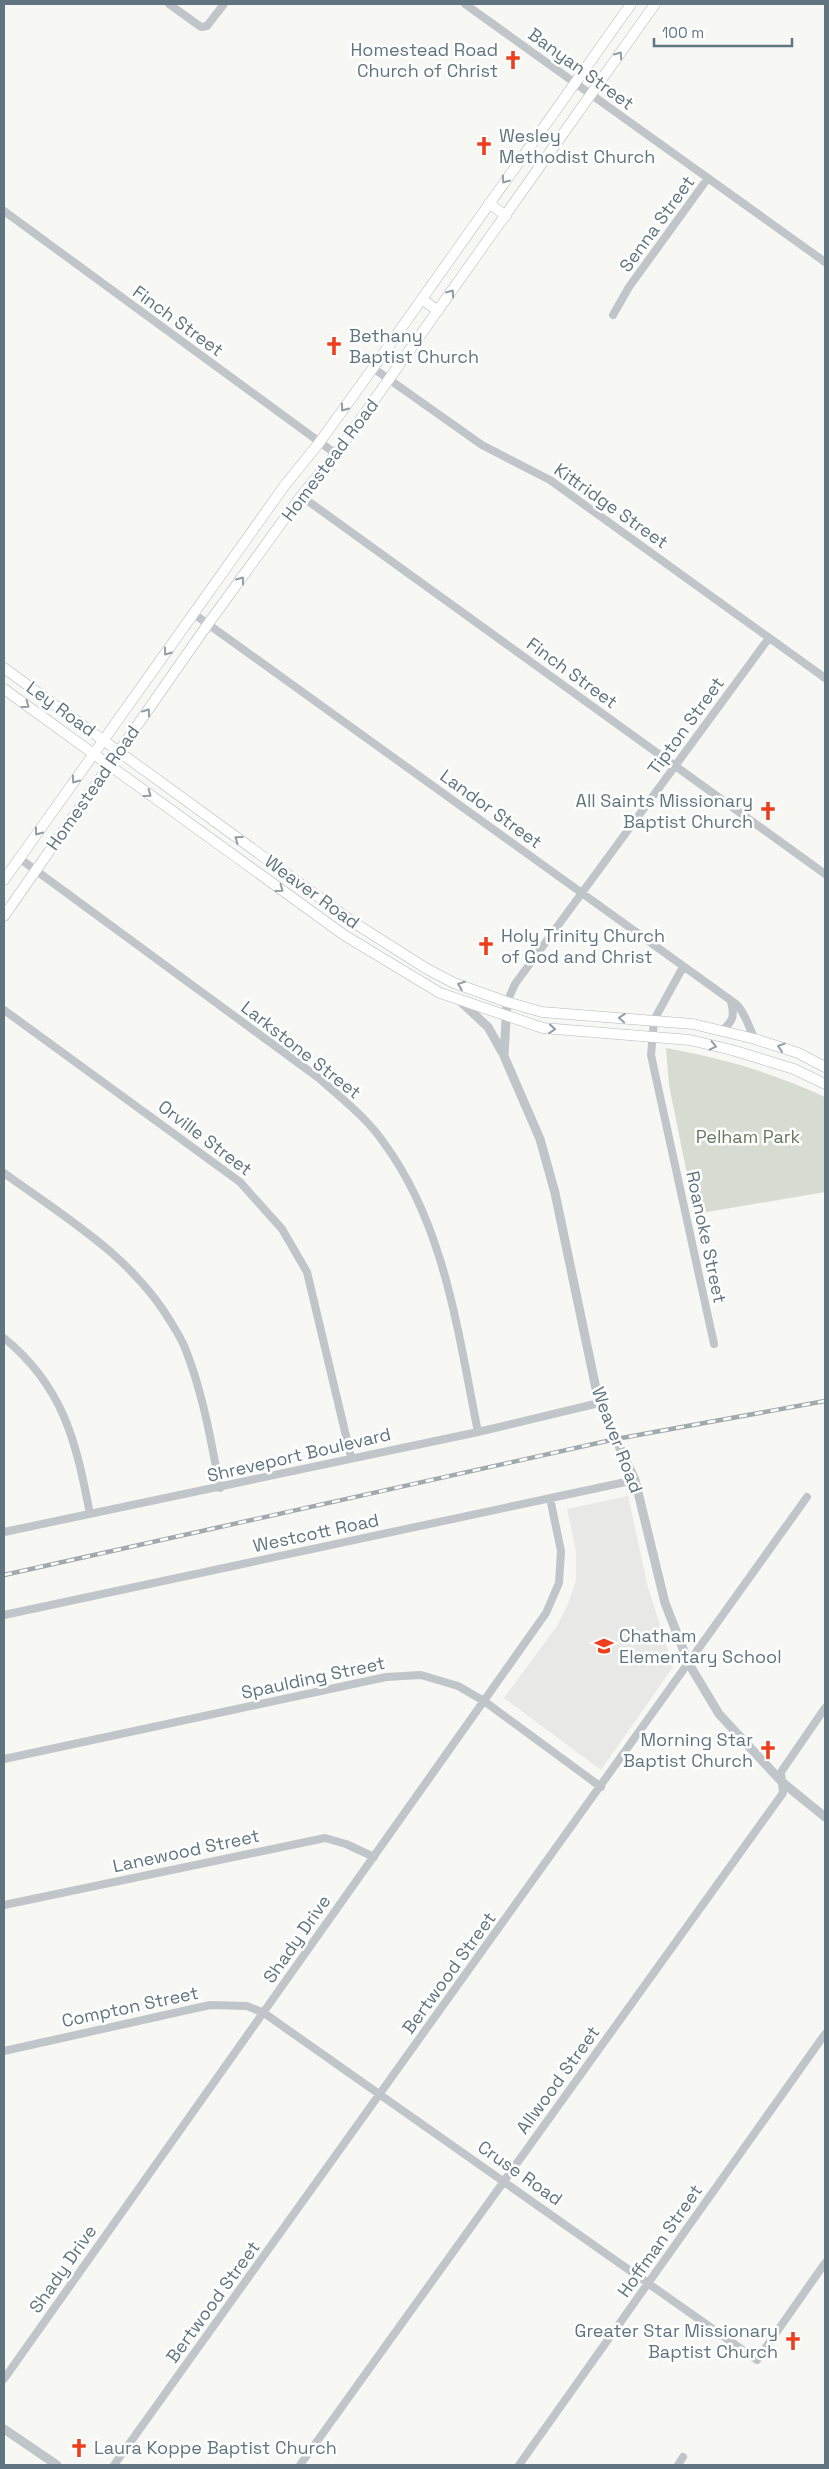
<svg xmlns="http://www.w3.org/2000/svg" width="829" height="2469" font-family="'Space Grotesk',sans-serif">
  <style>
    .built { fill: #e8e8e7 }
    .green { fill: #d7dcd2 }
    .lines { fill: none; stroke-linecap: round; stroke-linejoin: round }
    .secondary-casing { stroke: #b1b9bd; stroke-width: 11 }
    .minor { stroke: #bfc5c8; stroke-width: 8 }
    .tertiary { stroke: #bfc5c8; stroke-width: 9 }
    .secondary { stroke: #fff; stroke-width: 10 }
    .rail-casing { stroke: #a0a9ae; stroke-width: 4.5 }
    .rail { stroke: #fff; stroke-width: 2.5; stroke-dasharray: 8; stroke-linecap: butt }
    .oneway { stroke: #909ea6 }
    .labels { text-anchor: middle; stroke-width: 5; stroke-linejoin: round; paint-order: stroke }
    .poi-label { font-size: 18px; fill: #607580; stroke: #fff; text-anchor: start }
    .street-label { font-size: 18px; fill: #607580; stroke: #fff }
    .park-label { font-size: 18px; fill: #66785f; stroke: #fff }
  </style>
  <rect width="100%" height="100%" fill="#f7f7f3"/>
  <path class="built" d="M628,1496L648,1587L673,1667L601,1770L504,1698L557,1626L568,1604L576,1580V1551L567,1509Z"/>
  <path class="green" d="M666,1048C726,1059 770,1072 825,1097V1192L695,1214L669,1085Z"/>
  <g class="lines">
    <g class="secondary-casing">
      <path id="secondary" d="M489,203L506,216
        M422,299L438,311
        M4,668L353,922L427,969L454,983L507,1002L542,1012L693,1024L755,1039L798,1053L825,1067
        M4,689L344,935L440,993L543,1028L690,1040L732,1050L794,1069L825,1084
        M4,880L285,485L319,443L373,368L631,4
        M4,916L208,624L301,496L336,454L655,4"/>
    </g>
    <path class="minor" d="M169,4L201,27L207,26L224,4
      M465,4L825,262
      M4,211L336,454
      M613,315L629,287L708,178
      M373,368L482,445L550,480L825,678
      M301,496L825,874
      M194,614L736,1004C746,1013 748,1027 755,1039
      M19,858L320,1079C342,1099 367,1118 384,1143C445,1226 458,1333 478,1432
      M683,967L654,1020L651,1055L714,1344
      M507,1002L515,984L769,638
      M4,1010L240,1182L282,1229L307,1272L351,1457
      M721,1031C733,1022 735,1016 731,1002
      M4,1173C66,1218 133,1257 172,1324C177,1332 182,1340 185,1348C203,1393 211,1441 220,1488
      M4,1338C64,1387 76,1442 90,1514
      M4,1532L478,1432L599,1403
      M4,1615L635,1480
      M4,1759L386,1677L421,1675L458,1686L484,1701L601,1787
      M4,1905L325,1838L346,1844L374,1857
      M4,2051L210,2005L247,2006L264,2013L757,2360L825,2263
      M4,2379L546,1613L559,1583L561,1551L550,1498
      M114,2465L807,1497
      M300,2465L783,1793L781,1772L825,1708
      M519,2465L825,2034
      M678,2465L683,2457"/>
    <path class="tertiary" d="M460,1001L488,1027L502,1052
      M507,1002L504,1056L540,1139L555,1193L599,1403L635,1480L665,1603L689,1664L719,1714L782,1782L825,1817
      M4,2429L57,2465"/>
    <use href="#secondary" class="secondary"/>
    <g class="rail-casing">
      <path id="rail" d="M4,1575L616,1439L825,1401"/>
    </g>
    <use href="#rail" class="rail"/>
  </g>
  <defs><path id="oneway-chevron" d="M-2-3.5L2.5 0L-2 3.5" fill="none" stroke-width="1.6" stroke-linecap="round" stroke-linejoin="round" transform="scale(1.25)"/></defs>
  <g class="oneway">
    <use href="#oneway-chevron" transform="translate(619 55) rotate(-55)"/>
    <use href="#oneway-chevron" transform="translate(505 180) rotate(125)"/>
    <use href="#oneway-chevron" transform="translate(451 293) rotate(-55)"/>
    <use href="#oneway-chevron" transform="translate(344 408) rotate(126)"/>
    <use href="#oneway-chevron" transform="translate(241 580) rotate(-54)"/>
    <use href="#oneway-chevron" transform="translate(167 652) rotate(126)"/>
    <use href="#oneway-chevron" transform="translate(26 705) rotate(36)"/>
    <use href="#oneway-chevron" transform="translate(147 712) rotate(-54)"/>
    <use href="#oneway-chevron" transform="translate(75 780) rotate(126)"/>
    <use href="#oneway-chevron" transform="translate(148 794) rotate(36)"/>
    <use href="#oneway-chevron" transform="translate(38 832) rotate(126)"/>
    <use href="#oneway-chevron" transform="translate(238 839) rotate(-144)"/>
    <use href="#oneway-chevron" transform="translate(280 889) rotate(36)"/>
    <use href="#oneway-chevron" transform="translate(461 985) rotate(-159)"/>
    <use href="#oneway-chevron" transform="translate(622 1018) rotate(-176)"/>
    <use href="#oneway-chevron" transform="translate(552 1029) rotate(5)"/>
    <use href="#oneway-chevron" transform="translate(713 1046) rotate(13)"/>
    <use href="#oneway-chevron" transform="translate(781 1047) rotate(-162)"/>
  </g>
  <defs>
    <g id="church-bare" transform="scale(1.5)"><path d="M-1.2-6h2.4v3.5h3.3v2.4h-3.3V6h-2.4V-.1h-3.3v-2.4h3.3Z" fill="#ed3f1d" stroke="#fff" stroke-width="2.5" paint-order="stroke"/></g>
    <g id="school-bare" transform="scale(1.5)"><path d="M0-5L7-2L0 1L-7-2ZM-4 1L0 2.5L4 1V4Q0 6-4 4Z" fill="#ed3f1d" stroke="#fff" stroke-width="2.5" paint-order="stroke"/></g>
  </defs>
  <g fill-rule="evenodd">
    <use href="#church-bare" x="513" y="60"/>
    <use href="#church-bare" x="484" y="146"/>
    <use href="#church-bare" x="334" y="346"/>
    <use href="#church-bare" x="768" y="811"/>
    <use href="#church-bare" x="486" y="946"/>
    <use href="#school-bare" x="604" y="1646"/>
    <use href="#church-bare" x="768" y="1750"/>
    <use href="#church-bare" x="793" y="2341"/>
    <use href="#church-bare" x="79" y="2448"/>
  </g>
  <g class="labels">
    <g class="poi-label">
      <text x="498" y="56" text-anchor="end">Homestead Road<tspan x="498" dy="21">Church of Christ</tspan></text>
      <text x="499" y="142">Wesley<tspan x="499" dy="21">Methodist Church</tspan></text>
      <text x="349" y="342">Bethany<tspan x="349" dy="21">Baptist Church</tspan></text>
      <text x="753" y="807" text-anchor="end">All Saints Missionary<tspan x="753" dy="21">Baptist Church</tspan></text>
      <text x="501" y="942">Holy Trinity Church<tspan x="501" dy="21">of God and Christ</tspan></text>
      <text x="619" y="1642">Chatham<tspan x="619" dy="21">Elementary School</tspan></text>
      <text x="753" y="1746" text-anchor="end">Morning Star<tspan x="753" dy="21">Baptist Church</tspan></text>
      <text x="778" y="2337" text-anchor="end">Greater Star Missionary<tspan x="778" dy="21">Baptist Church</tspan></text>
      <text x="94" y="2454">Laura Koppe Baptist Church</text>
    </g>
    <g class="street-label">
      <text transform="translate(581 69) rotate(36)" y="6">Banyan Street</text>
      <text transform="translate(657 224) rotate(-54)" y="6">Senna Street</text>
      <text transform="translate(178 321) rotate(36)" y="6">Finch Street</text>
      <text transform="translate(330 460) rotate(-53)" y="6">Homestead Road</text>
      <text transform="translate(611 506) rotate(35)" y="6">Kittridge Street</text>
      <text transform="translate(572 673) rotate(36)" y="6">Finch Street</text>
      <text transform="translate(61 709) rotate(36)" y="6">Ley Road</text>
      <text transform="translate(686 726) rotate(-54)" y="6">Tipton Street</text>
      <text transform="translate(93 788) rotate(-55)" y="6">Homestead Road</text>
      <text transform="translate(491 809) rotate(36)" y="6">Landor Street</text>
      <text transform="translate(312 892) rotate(36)" y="6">Weaver Road</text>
      <text transform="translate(301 1050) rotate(38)" y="6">Larkstone Street</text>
      <text transform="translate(205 1138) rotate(37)" y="6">Orville Street</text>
      <text transform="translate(706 1237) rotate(78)" y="6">Roanoke Street</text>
      <text transform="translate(617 1440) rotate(69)" y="6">Weaver Road</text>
      <text transform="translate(299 1455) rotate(-13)" y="6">Shreveport Boulevard</text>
      <text transform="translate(316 1533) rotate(-12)" y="6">Westcott Road</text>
      <text transform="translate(313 1678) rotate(-12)" y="6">Spaulding Street</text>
      <text transform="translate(186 1851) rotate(-12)" y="6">Lanewood Street</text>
      <text transform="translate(297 1939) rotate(-55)" y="6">Shady Drive</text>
      <text transform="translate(449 1973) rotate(-54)" y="6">Bertwood Street</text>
      <text transform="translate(130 2007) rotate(-12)" y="6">Compton Street</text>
      <text transform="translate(558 2080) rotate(-54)" y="6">Allwood Street</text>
      <text transform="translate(520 2173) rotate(35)" y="6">Cruse Road</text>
      <text transform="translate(660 2241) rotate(-55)" y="6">Hoffman Street</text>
      <text transform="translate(63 2269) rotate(-55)" y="6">Shady Drive</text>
      <text transform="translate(213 2302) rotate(-54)" y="6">Bertwood Street</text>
    </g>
    <g class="park-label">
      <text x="748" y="1143">Pelham Park</text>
    </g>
  </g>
  <rect width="829" height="2469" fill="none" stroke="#607580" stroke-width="10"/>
  <path d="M654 38v8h138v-8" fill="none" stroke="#607580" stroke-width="2.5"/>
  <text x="662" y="38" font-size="15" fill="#607580" stroke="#ffffff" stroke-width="4" paint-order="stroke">100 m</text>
</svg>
